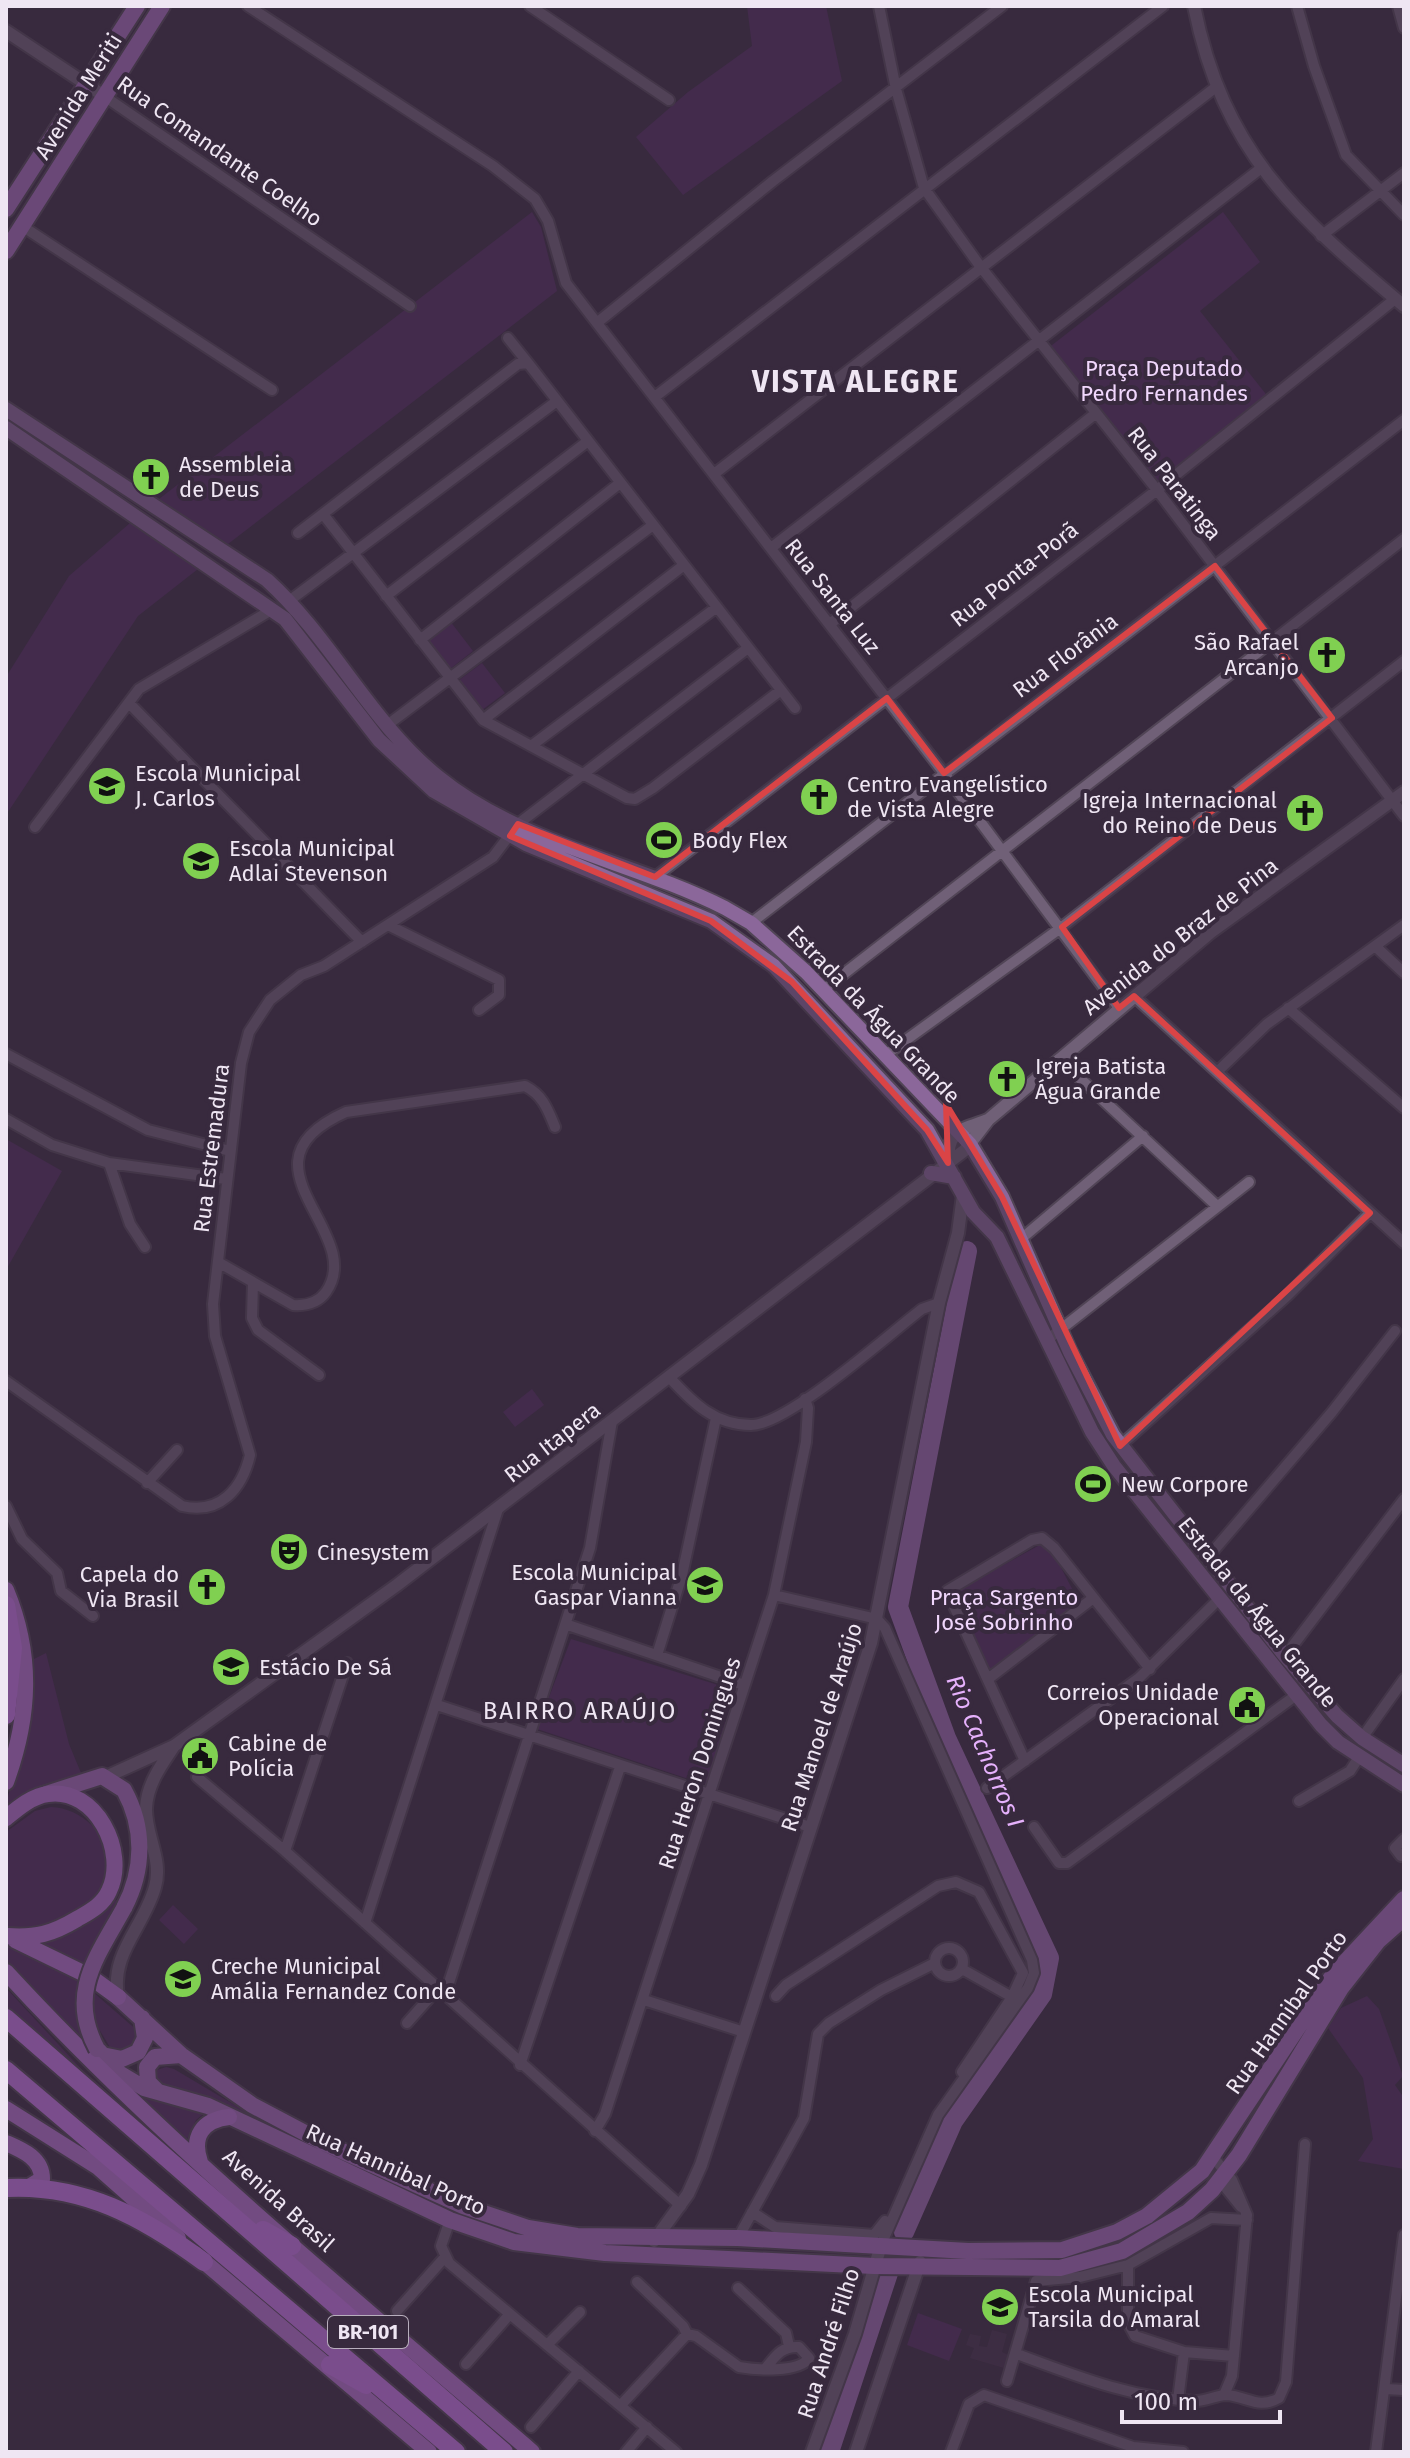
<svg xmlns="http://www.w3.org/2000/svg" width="1410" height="2458" font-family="'Fira Sans',sans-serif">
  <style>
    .built { fill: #44324a }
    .green { fill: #502d5e }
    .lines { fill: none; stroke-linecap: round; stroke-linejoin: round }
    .river { stroke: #9c6bb0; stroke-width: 20 }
    .minor-casing { stroke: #514556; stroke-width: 14 }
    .tertiary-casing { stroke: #514556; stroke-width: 16 }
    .secondary-casing { stroke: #514556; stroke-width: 18 }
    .primary-casing { stroke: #514556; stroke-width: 20 }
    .trunk-casing { stroke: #514556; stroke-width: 20 }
    .motorway-casing { stroke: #514556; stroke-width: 22 }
    .minor { stroke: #706077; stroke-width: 10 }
    .tertiary { stroke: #706077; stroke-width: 12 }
    .secondary { stroke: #8b679a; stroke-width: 14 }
    .primary { stroke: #a66ebc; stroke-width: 16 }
    .trunk { stroke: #b873d3; stroke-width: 16 }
    .motorway { stroke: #ca78ea; stroke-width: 18 }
    .primary-bridge-casing { stroke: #514556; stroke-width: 20; stroke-linecap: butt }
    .primary-bridge { stroke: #a66ebc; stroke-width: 16 }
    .marked { fill: none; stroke: #da4446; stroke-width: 6; stroke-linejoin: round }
    .labels { text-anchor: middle; stroke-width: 8; stroke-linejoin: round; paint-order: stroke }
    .shield { fill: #382a3e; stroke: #b8aebd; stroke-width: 2 }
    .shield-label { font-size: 20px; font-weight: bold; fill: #efe6f3 }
    .street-label { font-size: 22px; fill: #efe6f3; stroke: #382a3e }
    .park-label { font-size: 22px; fill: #f1d7fd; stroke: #382a3e }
    .poi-label { font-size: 22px; fill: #efe6f3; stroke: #382a3e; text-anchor: start }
    .neighbourhood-label { font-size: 24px; letter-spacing: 2px; fill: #efe6f3; stroke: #382a3e }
    .water-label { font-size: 24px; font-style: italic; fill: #e6b1fc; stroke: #382a3e }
    .district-label { font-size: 30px; font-weight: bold; letter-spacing: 2px; fill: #efe6f3; stroke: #382a3e }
  </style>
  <rect width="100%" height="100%" fill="#382a3e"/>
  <path class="built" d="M992,2330L1007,2334L1002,2352L1008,2355L1004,2368L970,2358L974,2348L966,2345L970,2334L981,2336L979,2346L987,2347Z"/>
  <path class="green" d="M747,6H826L842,81L683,195L636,137L688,92L752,46Z
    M532,212L541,227L557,291L228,544L159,499Z
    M1223,212L1260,262L1200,311L1269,398L1157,485L1047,349Z
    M130,523L198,569L138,616L6,815V677L69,576Z
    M450,621L473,651L450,669L427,639Z
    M482,663L505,693L482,710L459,680Z
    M6,1139L62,1171L6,1270Z
    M532,1389L544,1405L515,1427L503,1412Z
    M1047,1541L1079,1602L989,1673L951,1594Z
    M571,1639L734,1690L707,1785L537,1729Z
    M46,1653L69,1744L81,1773L6,1814C6,1789 22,1761 28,1735C35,1710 34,1684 34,1659Z
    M51,1807C90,1808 125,1853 103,1891C96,1903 68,1922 55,1930C43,1936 20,1933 6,1934V1832L35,1811Z
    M125,1894L83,1966L34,1945L86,1921Z
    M173,1905L198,1929L184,1944L159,1920Z
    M6,1941L78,1979L139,2032L133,2048L114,2054L96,2024L77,2023L87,2048L6,1965Z
    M6,1988L97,2086L6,2009Z
    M1367,1996L1379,2009L1403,2076L1395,2085L1404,2098V2169L1358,2161L1373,2139L1363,2078L1328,2028L1341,2008Z
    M166,2067L174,2069L268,2125L201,2099L157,2087L154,2071Z
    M136,2094L207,2111L196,2120L187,2139Z
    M918,2313L962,2329L949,2361L907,2345Z"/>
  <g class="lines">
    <path class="river" d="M904,2232L953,2121L1042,1994L1049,1958L946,1738L898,1607L967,1251
      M829,2452L889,2270"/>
    <g class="minor-casing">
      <path id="minor" d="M248,6L493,166L535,199L548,221L566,283L944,773L1119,1008
        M530,6L669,100
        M879,6L896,89L924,188L980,266L1157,490L1404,816
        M1297,6L1314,66L1346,155L1404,215
        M1398,6L1404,28
        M104,96L410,306
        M22,226L272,390
        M1321,236L1404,173
        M598,322L773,181L1002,6
        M508,338L528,363
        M656,396L1163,6
        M714,474L1216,87
        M323,514L483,720L627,798L635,799L653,788L781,690
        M298,533L518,364L528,363L795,708
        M771,548L1260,169
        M386,596L588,441
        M289,601L557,401
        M830,624L1095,414
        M420,640L620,483
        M129,703L362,942
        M483,720L684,565
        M386,726L653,525
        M531,746L717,607
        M35,827L139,689L273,609
        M655,877L1157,490L1395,299
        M751,923L1404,420
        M388,925L499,980V995L479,1010
        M1375,946L1404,973
        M823,990L1404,539
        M1134,996L1404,1243
        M1288,1008L1404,1108
        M6,1054L148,1130L230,1151
        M884,1056L1062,927L1404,661
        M1059,1059L1217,1206
        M1217,1072L1267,1024L1404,925
        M6,1119L52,1145L109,1163L226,1179
        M109,1163L130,1224L145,1247
        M1021,1239L1143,1136
        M218,1262L293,1305C306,1306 318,1303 326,1292C368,1232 229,1164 346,1112L525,1086C543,1095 548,1110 555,1127
        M253,1283L252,1318L258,1330L319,1375
        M1047,1340L1249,1182
        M670,1378C693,1403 715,1425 751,1425C788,1425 889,1334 922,1309L939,1303
        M6,1381L182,1506C220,1515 242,1489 250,1455L215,1336L213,1304L241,1063L249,1032L270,1000L301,975L324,966L493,857L518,824L748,648
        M1120,1446L1288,1295L1370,1213
        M147,1483L177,1450
        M6,1506L22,1539L57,1573L61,1591L93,1616
        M1209,1556L1332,1412L1395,1331
        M774,1595L877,1619L885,1628L1032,1960L1034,1973L1028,1988L938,2115L881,2245
        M568,1625L744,1685
        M657,1655L682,1575L716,1418
        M1285,1656L1404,1499
        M988,1679L1092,1599
        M437,1705L810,1827
        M1362,1738L1404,1679
        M1025,1761L947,1591L1032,1540L1042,1538L1054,1548L1150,1669
        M197,1777L285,1851L681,2206
        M987,1788L1139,1678L1219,1599
        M1299,1801L1350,1771L1359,1757
        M1034,1827L1059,1863H1067L1295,1696
        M285,1851L347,1663
        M1401,1856L1395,1848L1404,1839
        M365,1923L498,1509
        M935 1962a14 14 0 1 1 28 0a14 14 0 1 1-28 0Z
        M962,1969L1012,1997
        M445,1995L590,1548L612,1421
        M776,1996L786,1985L938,1886L956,1882L979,1892L1023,1973L1012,1997L962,2072
        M644,2000L744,2032
        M407,2023L438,1988
        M520,2065L620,1767
        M595,2131L605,2114L774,1595L806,1442L808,1408L805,1399
        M1213,2157L1232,2180L1247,2215L1232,2376L1224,2395
        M1225,2187L1241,2207
        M752,2212L775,2227L874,2235L885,2221
        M450,2220L441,2246L449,2263L547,2345
        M738,2238L804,2118L818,2034L829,2023L881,1990L935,1963
        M1128,2265V2323L1135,2336L1184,2352L1234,2356
        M637,2282L683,2326L687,2334
        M738,2288L786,2333L789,2346
        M397,2311L445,2257
        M580,2312L547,2345L676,2452
        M1017,2354C1076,2376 1133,2399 1196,2401C1207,2401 1217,2395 1226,2395C1247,2396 1258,2410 1279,2398L1286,2382L1305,2144
        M466,2364L509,2315
        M1007,2381L1036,2281L1080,2277L1128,2265L1211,2218L1247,2220
        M1386,2389L1404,2390
        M1178,2400L1184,2352
        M621,2405L687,2334L696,2336L739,2367C756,2370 799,2373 809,2358L799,2347C782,2346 776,2355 766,2368
        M531,2427L579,2371
        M626,2452L647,2427
        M951,2452L969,2404L984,2395L1133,2447L1183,2452
        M1376,2452L1404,2235"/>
    </g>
    <g class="tertiary-casing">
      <path id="tertiary" d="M1194,6C1223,151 1295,215 1404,306
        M6,31L104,96
        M948,1163C947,1130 961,1130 988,1120
        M108,1776L174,1746L397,1585L965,1150L988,1120L1211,932L1404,792
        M118,1997C110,1953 144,1927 155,1887C163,1859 145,1835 146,1808C147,1784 162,1764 174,1746
        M654,2241L688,2194L701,2165L871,1643L939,1303L958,1233L963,1195
        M812,2452L855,2334L881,2245
        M856,2452L920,2262"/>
    </g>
    <g class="secondary-casing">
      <path id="secondary" d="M6,409L267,580C332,639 370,722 438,777C520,844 632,861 725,908L751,923L806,972L970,1144L1002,1197L1070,1352L1113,1435L1285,1656L1337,1716L1362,1738L1404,1765
        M6,428L285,619L379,740L434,791L526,844L711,921L774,966L927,1130L973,1212L997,1237L1092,1432L1114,1466L1321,1725L1338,1742L1404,1785
        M931,1173L954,1177"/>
    </g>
    <g class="primary-casing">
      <path id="primary" d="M6,209L137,6
        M6,251L162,6
        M46,1794L102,1776L124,1790C145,1828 144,1870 124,1908
        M118,1997L181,2055L252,2105L322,2142L463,2206L528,2228L577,2236L738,2238L968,2251L1062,2250L1117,2232L1147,2216L1202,2171L1333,1975L1404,1899
        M97,2049L119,2073L144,2088L208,2106L450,2220L514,2242L605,2253L874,2266L1060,2268L1122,2251L1188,2212L1212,2190L1239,2155L1341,1988L1378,1941L1404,1918
        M102,2055L122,2059L138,2052L145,2038L142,2018
        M158,2092L148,2082L147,2067L155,2057L181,2055"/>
    </g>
    <g class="trunk-casing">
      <path id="trunk" d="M6,1590C33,1655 30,1716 6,1782
        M6,1818C18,1808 32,1796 48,1794C96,1787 128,1852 109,1891C103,1905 89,1912 77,1919C52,1934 36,1938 7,1936
        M15,1940L89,1976L118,1997
        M6,1972C167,2147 352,2297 532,2452
        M6,2109L98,2167L178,2238
        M6,2143C22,2150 42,2158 42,2179L29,2187
        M200,2162C191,2136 203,2120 229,2117
        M195,2254L429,2452"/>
    </g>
    <g class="motorway-casing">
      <path id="motorway" d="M6,1605L13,1648L6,1715
        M6,2018L504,2452
        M6,2070L456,2452
        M6,2188C83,2184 143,2217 204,2262
        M263,2230L292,2246
        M330,2365L366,2385"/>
    </g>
    <use href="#minor" class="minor"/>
    <use href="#tertiary" class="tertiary"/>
    <use href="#secondary" class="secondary"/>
    <use href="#primary" class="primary"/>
    <use href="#trunk" class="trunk"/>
    <use href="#motorway" class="motorway"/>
    <g class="primary-bridge-casing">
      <path id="primary-bridge" d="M97,2049C67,1993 97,1957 124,1908"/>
    </g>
    <use href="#primary-bridge" class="primary-bridge"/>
  </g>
  <path d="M0 0H1410V2458H0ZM1215,566L1332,718L1062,927L1119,1008L1134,996L1370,1213L1120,1446L1002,1197L946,1104L948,1163L927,1130L792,982L711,921L510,836L518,824L655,877L887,698L944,773Z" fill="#382a3e" fill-opacity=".55" fill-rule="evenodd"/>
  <path class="marked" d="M1215,566L1332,718L1062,927L1119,1008L1134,996L1370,1213L1120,1446L1002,1197L946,1104L948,1163L927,1130L792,982L711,921L510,836L518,824L655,877L887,698L944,773Z"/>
  <defs>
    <g id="church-disc" transform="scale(2)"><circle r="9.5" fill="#80d051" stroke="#382a3e"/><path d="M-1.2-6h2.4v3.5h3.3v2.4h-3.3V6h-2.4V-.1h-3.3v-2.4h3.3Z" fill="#111"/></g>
    <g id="school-disc" transform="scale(2)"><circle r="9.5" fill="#80d051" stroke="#382a3e"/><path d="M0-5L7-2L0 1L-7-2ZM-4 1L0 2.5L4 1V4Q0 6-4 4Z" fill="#111"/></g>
    <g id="stadium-disc" transform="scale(2)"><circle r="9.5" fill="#80d051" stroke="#382a3e"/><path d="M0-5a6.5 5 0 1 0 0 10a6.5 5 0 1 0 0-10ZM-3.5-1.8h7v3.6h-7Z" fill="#111"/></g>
    <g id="theatre-disc" transform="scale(2)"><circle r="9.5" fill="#80d051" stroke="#382a3e"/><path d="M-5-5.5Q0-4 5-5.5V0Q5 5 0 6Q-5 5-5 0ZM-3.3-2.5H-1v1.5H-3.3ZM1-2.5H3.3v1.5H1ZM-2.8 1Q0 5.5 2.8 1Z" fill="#111"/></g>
    <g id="university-disc" transform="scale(2)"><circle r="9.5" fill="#80d051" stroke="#382a3e"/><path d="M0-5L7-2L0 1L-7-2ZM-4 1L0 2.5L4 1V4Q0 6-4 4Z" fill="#111"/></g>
    <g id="civic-disc" transform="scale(2)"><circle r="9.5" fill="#80d051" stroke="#382a3e"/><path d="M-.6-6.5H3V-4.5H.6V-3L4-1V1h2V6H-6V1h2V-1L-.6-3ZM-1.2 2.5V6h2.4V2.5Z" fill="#111"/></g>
  </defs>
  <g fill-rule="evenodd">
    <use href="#church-disc" x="151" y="477"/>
    <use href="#church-disc" x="1327" y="655"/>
    <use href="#school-disc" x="107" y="786"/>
    <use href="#church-disc" x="819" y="797"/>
    <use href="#church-disc" x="1305" y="813"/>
    <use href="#stadium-disc" x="664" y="840"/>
    <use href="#school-disc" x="201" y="861"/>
    <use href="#church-disc" x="1007" y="1079"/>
    <use href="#stadium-disc" x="1093" y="1484"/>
    <use href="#theatre-disc" x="289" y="1552"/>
    <use href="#school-disc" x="705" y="1585"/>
    <use href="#church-disc" x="207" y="1587"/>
    <use href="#university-disc" x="231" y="1667"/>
    <use href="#civic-disc" x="1247" y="1705"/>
    <use href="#civic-disc" x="200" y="1756"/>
    <use href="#school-disc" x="183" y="1979"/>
    <use href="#school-disc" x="1000" y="2307"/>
  </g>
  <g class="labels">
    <rect class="shield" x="328" y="2316" width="80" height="32" rx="6"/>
    <g class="shield-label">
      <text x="368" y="2339">BR-101</text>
    </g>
    <g class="street-label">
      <text transform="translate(78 96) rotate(-58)" y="8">Avenida Meriti</text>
      <text transform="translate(220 151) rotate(35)" y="8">Rua Comandante Coelho</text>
      <text transform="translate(1175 483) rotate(52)" y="8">Rua Paratinga</text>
      <text transform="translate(1014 574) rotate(-38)" y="8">Rua Ponta-Porã</text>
      <text transform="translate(833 596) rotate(52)" y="8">Rua Santa Luz</text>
      <text transform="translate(1065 655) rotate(-37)" y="8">Rua Florânia</text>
      <text transform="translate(1180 936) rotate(-38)" y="8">Avenida do Braz de Pina</text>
      <text transform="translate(874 1014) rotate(46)" y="8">Estrada da Água Grande</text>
      <text transform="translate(211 1148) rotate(-83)" y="8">Rua Estremadura</text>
      <text transform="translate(552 1442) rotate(-38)" y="8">Rua Itapera</text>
      <text transform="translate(1258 1612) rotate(51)" y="8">Estrada da Água Grande</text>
      <text transform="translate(821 1727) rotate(-72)" y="8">Rua Manoel de Araújo</text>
      <text transform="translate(699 1763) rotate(-72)" y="8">Rua Heron Domingues</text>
      <text transform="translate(1286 2012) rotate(-55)" y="8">Rua Hannibal Porto</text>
      <text transform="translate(396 2169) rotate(24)" y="8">Rua Hannibal Porto</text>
      <text transform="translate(279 2200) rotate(42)" y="8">Avenida Brasil</text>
      <text transform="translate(828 2343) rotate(-72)" y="8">Rua André Filho</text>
    </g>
    <g class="park-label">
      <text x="1164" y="376">Praça Deputado<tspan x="1164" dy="25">Pedro Fernandes</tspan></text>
      <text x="1004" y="1605">Praça Sargento<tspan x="1004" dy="25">José Sobrinho</tspan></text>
    </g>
    <g class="poi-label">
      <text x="179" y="472">Assembleia<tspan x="179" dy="25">de Deus</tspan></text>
      <text x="1299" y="650" text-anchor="end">São Rafael<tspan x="1299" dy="25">Arcanjo</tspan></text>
      <text x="135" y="781">Escola Municipal<tspan x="135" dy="25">J. Carlos</tspan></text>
      <text x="847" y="792">Centro Evangelístico<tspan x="847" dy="25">de Vista Alegre</tspan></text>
      <text x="1277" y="808" text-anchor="end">Igreja Internacional<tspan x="1277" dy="25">do Reino de Deus</tspan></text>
      <text x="692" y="848">Body Flex</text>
      <text x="229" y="856">Escola Municipal<tspan x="229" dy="25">Adlai Stevenson</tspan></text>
      <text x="1035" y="1074">Igreja Batista<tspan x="1035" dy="25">Água Grande</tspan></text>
      <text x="1121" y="1492">New Corpore</text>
      <text x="317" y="1560">Cinesystem</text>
      <text x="677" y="1580" text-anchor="end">Escola Municipal<tspan x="677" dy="25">Gaspar Vianna</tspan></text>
      <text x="179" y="1582" text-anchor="end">Capela do<tspan x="179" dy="25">Via Brasil</tspan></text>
      <text x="259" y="1675">Estácio De Sá</text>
      <text x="1219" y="1700" text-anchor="end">Correios Unidade<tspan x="1219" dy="25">Operacional</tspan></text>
      <text x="228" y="1751">Cabine de<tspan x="228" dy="25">Polícia</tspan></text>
      <text x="211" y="1974">Creche Municipal<tspan x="211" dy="25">Amália Fernandez Conde</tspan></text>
      <text x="1028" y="2302">Escola Municipal<tspan x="1028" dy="25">Tarsila do Amaral</tspan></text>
    </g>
    <g class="neighbourhood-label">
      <text x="580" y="1719">BAIRRO ARAÚJO</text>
    </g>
    <g class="water-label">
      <text transform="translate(985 1751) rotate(67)" y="8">Rio Cachorros I</text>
    </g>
    <g class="district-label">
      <text x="856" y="392">VISTA ALEGRE</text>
    </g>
  </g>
  <rect width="1410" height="2458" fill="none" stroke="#efe6f3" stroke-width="16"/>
  <path d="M1122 2410v12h158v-12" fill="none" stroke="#efe6f3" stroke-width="4"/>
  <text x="1134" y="2410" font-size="24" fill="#efe6f3" stroke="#382a3e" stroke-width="6" paint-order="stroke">100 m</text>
</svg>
